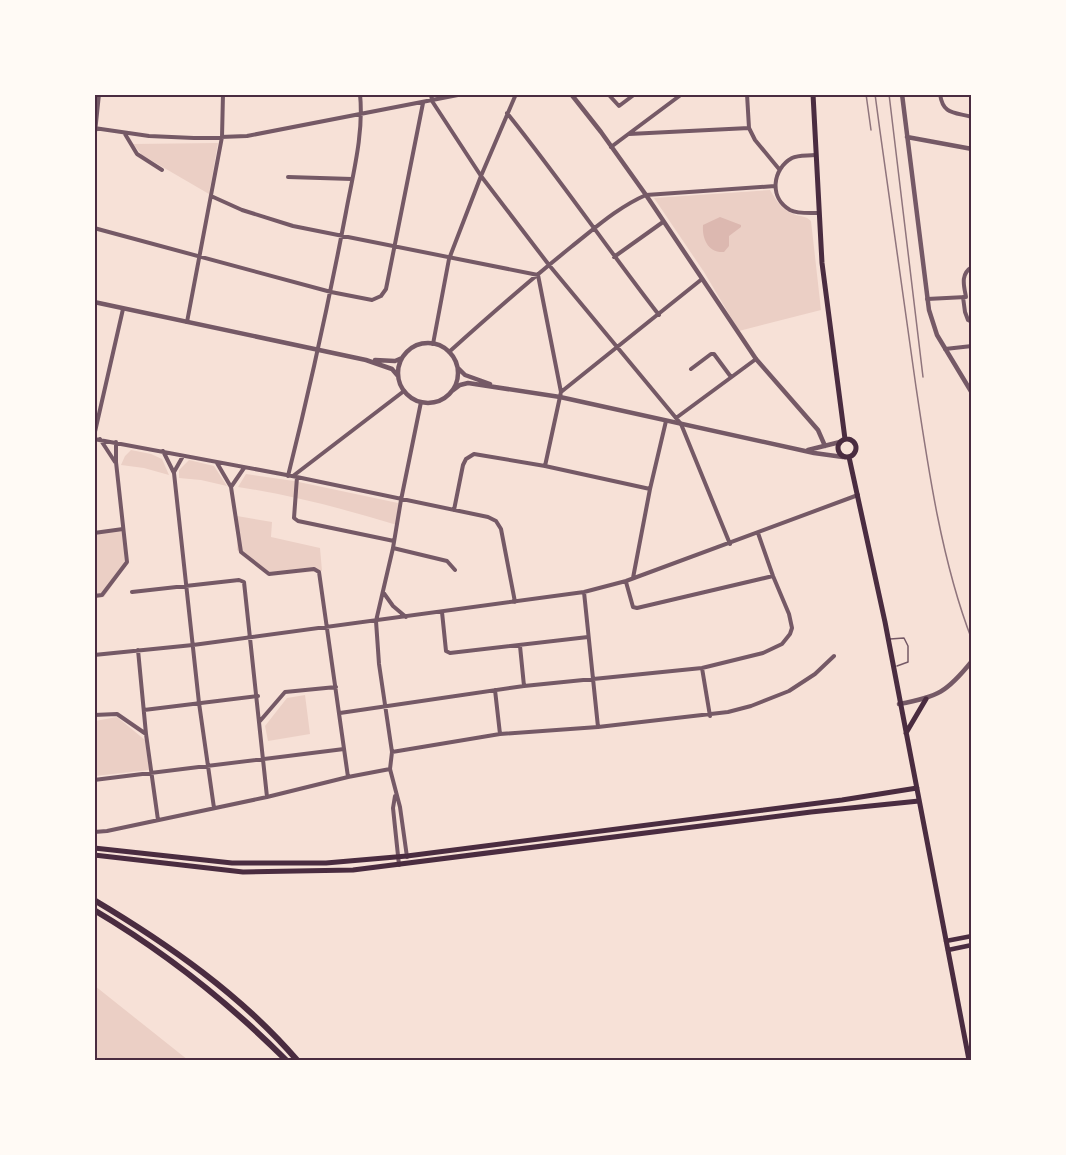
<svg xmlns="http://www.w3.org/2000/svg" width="1066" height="1155" font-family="'Golos Text',sans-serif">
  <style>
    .green { fill: #ebcfc5 }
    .water { fill: #dcb8b0 }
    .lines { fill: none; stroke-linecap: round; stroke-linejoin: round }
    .service { stroke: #755966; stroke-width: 1.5 }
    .minor { stroke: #755966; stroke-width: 4 }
    .tertiary { stroke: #755966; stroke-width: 4.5 }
    .secondary { stroke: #4a2c40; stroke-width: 4.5 }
    .primary { stroke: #4a2c40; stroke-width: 5 }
    .trunk { stroke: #4a2c40; stroke-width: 6 }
    .rail { stroke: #8f747c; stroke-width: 1.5 }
    .neatline { fill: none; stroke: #4a2c40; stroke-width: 2 }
  </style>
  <rect width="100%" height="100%" fill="#f7e1d7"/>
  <path class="green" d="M218,143L209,194L142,155L133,144Z
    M770,190C777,202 783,211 796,215C803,217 806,216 811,221L821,310L739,331L704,272L654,198Z
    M131,450L151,454L162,459L169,475L144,468L121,465L125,456Z
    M189,460L214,466L227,486L201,480L179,478V470Z
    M246,474L294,481L398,503L397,525C344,509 292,495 238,487Z
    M237,516L272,522L271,537L320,548L322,571L273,575L237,550Z
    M123,529L125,567L104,597L95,598L94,533Z
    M305,695L310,734L268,741L265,726L287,698Z
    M117,717L145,740L149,770L95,776V721Z
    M94,986H95L188,1060H95Z"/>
  <path class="water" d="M720,217L741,225V227L729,236V246L724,252C708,253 702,239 703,225Z"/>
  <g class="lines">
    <path class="service" d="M972,461L970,467L972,475
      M890,639L904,638L908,646V662L897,666"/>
    <path class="minor" d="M431,94L432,101L481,176L549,265L681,424L730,544
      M608,94L619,106L635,94
      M747,94L749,128L755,140L779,169
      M940,94C943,115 954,112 972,117
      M507,113C560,179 607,248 659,315
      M94,128L149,136L194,138L247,136L463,94
      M125,134L137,154L162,170
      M629,134L749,128
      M94,142L99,94
      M611,147L682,94
      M815,155C808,156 798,155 792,158C772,169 769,198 790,210C798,214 809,213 818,213
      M288,177L352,179
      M211,196L242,210L293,226L538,275L561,392
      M94,228L331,292L372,300L381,296L386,289L423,103
      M614,257L663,222
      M963,297L965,312L968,320L972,322
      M927,299L966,297C964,286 960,274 972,267
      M187,322L222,137L223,94
      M433,344L449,259L481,176L516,94
      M945,349L972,346
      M449,352C489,316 529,281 571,247C594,229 618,207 646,195L775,186
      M691,369L711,354H714L731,377
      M676,418L756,359
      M94,436L123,309
      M94,439L292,476L488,517L496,521L501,529L515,602
      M100,439L115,462
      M163,451L174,473L199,703L214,808
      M217,463L231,487L244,468
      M545,466L561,392L702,279
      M174,472L183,456
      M288,476C310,388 329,301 346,212C353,174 364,133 360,94
      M293,476L404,391
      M297,477L294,518L298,521L394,541
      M231,487L241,552L269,574L314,569L319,572L348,777
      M454,510L463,465L466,459L474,454L545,466L650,489
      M94,533L123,529
      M393,548L447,561L455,570
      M633,578L650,489L666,421
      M626,582L633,607L637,608L773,576
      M132,592L239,580L244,582L267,797
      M383,592L393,606L406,617
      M584,592L598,727
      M94,596L102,595L127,562L116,462V442
      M442,612L446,651L450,653L588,637
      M520,646L524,686
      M138,650L146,734L158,820
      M94,655L193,645L584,592L626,581L858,495
      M702,668L710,716
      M495,690L500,734
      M144,710L258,696
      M340,713L524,686L702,668L763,653L782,644L790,634L792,628L789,614L773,576L758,533
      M94,715L117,714L146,734
      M260,721L285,692L336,687
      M392,752L500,734L598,727L728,712L751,706L789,691L815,674L834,656
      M390,769L400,807L407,857
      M94,780L344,749
      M395,796L393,808L399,865
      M94,832L107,831L267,797L348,777L390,769L392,752L379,664L376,621L393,548L401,500L421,402"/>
    <path class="tertiary" d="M571,94L601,132L646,195L756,359L818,430L825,446
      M902,94L929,310L937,335L972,393
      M907,137L972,149
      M94,302L366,360L392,369L398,376
      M398 373a30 30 0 1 1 60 0a30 30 0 1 1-60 0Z
      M375,360L395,361L402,358
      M458,368L465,375L490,384
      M452,391L460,385L468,383L560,397L814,453L843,457
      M808,450L840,442
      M899,704C938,697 947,692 972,661"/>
    <path class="secondary" d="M946,941L972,936
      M948,950L972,945"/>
    <path class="primary" d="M813,94L822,263L845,439
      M838 448a9 9 0 1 1 18 0a9 9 0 1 1-18 0Z
      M849,457L885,622L969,1060
      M906,733L926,699
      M94,848L232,863H326L407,856L842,800L917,788
      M94,855L243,872L353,870L811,812L919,801"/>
    <path class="trunk" d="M94,900C168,944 241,995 297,1060
      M94,910C165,952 228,1002 286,1060"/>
    <path class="rail" d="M866,94L871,130
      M875,94C888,192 902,290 916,387C928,468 942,563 972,640
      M889,94L923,377"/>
  </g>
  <rect width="1066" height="1155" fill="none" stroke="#fffaf5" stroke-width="192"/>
  <rect x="96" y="96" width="874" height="963" class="neatline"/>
</svg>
